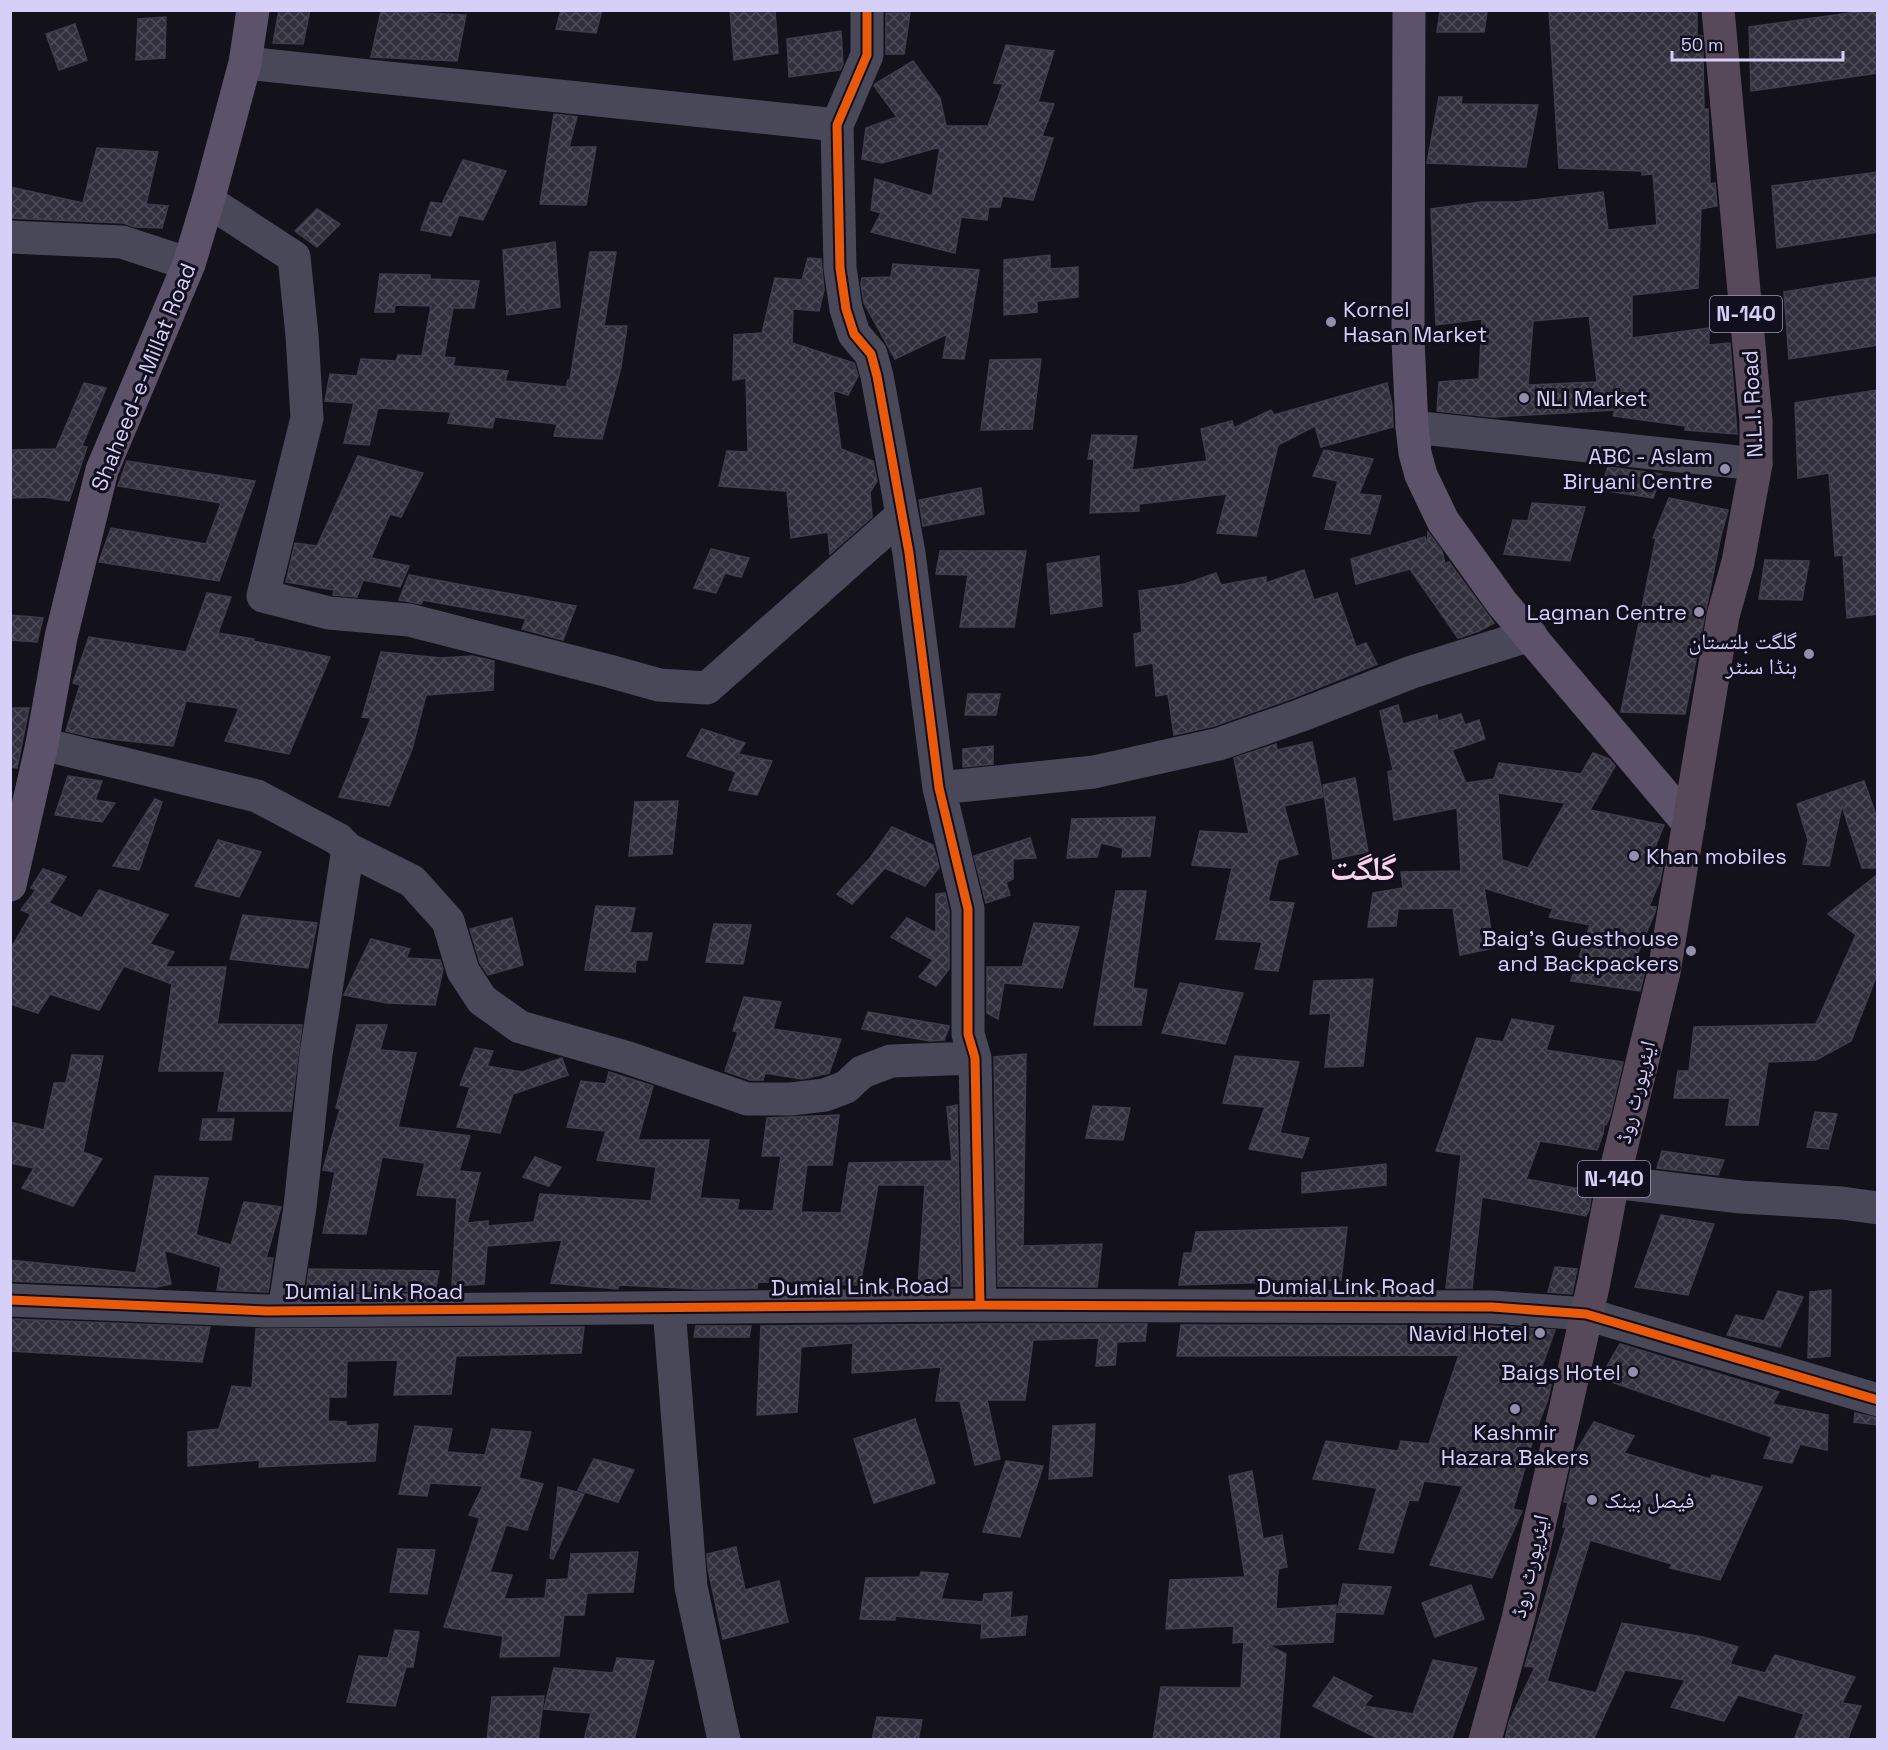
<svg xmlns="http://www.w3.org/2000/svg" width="1888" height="1750" font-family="'Space Grotesk','Noto Naskh Arabic',sans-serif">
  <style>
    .building { fill: url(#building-cross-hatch); stroke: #403c4d; stroke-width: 1.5; fill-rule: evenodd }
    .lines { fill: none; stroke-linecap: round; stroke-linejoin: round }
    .minor { stroke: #494859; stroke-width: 33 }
    .major { stroke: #5c526a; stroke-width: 33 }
    .highway { stroke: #58495a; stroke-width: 33 }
    .cycleway-casing { stroke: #110e1d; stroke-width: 13 }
    .cycleway { stroke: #e8590c; stroke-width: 9 }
    .poi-dot { fill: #928eab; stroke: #110e1d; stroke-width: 2 }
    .labels { text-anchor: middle; stroke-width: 6; stroke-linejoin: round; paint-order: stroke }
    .shield { fill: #110e1d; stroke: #9b96b7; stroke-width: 1.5 }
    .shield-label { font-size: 21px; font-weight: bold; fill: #d6d0f9 }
    .poi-label { font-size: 22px; fill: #d6d0f9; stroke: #110e1d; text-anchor: end }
    .street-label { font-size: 22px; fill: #d6d0f9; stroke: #110e1d }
    .town-label { font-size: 34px; font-weight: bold; fill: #f9d2ea; stroke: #110e1d }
  </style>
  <defs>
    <pattern id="building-cross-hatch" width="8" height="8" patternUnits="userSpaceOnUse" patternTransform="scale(1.5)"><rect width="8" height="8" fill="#31303c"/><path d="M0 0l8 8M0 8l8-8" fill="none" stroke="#4e4d59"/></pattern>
  </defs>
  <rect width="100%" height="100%" fill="#13121a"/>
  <path class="building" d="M279,10H310L303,44L273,43Z
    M561,10H602L596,33L556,29Z
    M730,10H775L778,53L734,60Z
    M1549,10H1697V36H1702L1703,55L1704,109H1708L1710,184L1715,183L1717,206L1701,209L1698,288L1632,295V338L1709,328V345L1730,343L1737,434L1685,430L1686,426L1613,416L1615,410L1493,417L1437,411L1439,382L1479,379L1482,319L1436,325L1431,209L1482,202H1515L1603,192L1608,230L1657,225L1653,174L1642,175V171L1559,168ZM1589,316L1597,382L1528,385L1533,321Z
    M1871,10H1878V73L1751,91L1749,27Z
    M381,11L466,15L457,61L371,57Z
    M1440,12H1487L1484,32H1437Z
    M886,13H910L904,54H886Z
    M166,17L165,58L136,60L138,19Z
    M75,24L87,60L59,70L46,34Z
    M841,31L843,64L840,70L789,77L787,39Z
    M1006,45L1054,51L1038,102L1054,104L1042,136L1053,138L1033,200L1003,196L1000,207H989L987,220L961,217L955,253L871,232L881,213L871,210L875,179L932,196L940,147L882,163L862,159L866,128L897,117L874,86L875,84L913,61L940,98L946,126H988L1003,84L994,83Z
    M1439,97H1462L1461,104L1538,105L1526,167L1427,163Z
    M554,114L577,117L569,147H596L586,205L540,204Z
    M97,148L158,152L146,204L168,206L162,228L135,227L123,223L10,218V187L83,203Z
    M463,160L506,171L483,220L459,215L451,236L421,230L431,202L442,204Z
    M1878,172V232L1777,248L1772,186Z
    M317,209L340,224L317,247L295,231Z
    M555,242L560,307L507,315L503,250Z
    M590,252H616L604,326H627L621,367L602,439L554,436L557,424L495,417L492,428L448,423L451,412L378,408L369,445L344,443L354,403L325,401L330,374L357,376L361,359L396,361L398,355L422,356L431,306L395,305L394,312H375L380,274L430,275V279L479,281L474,308H453L444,357L455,358L453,366L508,371L505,381L566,387L568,380H570Z
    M1050,255V269L1078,267V297L1037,301V312L1004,315V260Z
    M808,258L821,259L824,290L819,311L793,309L792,343L854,363L858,376L848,395L833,390L841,449L873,461L877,481L870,492L872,517L830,554L828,532L791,538L787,491L719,486L727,451L748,452L746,378L733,380L734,335L762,333L775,278L802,280Z
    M893,264L979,270L964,359L943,358L947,334L895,359L864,303L861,284L862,278L891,277Z
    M1878,277V345L1789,359L1784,292Z
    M1041,359L1032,429L981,430L990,360Z
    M84,383L106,388L82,446L87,447L69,501L44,497L10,498V450L56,449Z
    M1387,383L1392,405L1393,427L1321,447L1315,426L1278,445L1256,536L1217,533L1227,494L1139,504V511L1090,513L1094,459H1088L1092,435L1137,436L1132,470L1207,461L1201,429L1232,421L1234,428L1271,410L1274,415Z
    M1878,390V614L1847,618L1843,555L1835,556L1829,473L1798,478L1795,403Z
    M1324,450L1373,459L1359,494L1381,496L1370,534L1325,529L1338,481L1313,476Z
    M358,456L423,473L401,517L390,514L371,558L409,566L400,587L363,580L357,597L333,595L334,590L286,582L295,543L317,546Z
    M127,461L255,481L219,581L99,562L111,528L206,544L221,503L118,486Z
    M1608,467L1662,474L1653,498L1600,490Z
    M981,488L984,514L923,526L919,500Z
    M1669,498L1728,510L1721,535L1685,714L1621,712L1656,538H1653Z
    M1532,503L1585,507L1570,561L1504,554L1513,520L1528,521Z
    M1428,532L1442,551L1445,564L1449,562L1494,623L1479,631L1458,638L1410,569L1356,584L1351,559L1425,537L1427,545Z
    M711,549L749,558L741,577L725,573L716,593L694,588Z
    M940,551H1026L1014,627H960L968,575L936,574Z
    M1099,556L1102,606L1051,614L1047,564Z
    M1765,560L1809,561L1802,600L1759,599Z
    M1304,570L1314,600L1337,593L1356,647L1366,643L1377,664L1293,698L1214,726L1174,735L1168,694L1156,696L1153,663L1136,666L1134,634L1142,632L1139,591L1185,584L1216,573L1221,585L1266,577V583Z
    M409,575L576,606L563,640L522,629L526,619L423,600L421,604L399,600Z
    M207,593L231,597L218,633L254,639L253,641L330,657L289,754L225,741L239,708L186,701L173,746L92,737L66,731L80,685L73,683L89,637L186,652Z
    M10,615L43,618L37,642L10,640Z
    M381,652L441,658L472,656L494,661L493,690L426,695L412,749L389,806L339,797L371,718L362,717Z
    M968,694H1000L996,715H965Z
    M1398,705L1403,724L1437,715L1438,721L1461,714L1465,725L1479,720L1485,739L1452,750L1466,783L1494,779L1499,763L1581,774L1593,753L1609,759L1615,766L1590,810L1664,825L1653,852L1665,854L1660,881L1649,906L1656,907L1655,912L1635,960L1647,962L1640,991L1571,981L1590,925L1549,917L1553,909L1484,888L1494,948L1460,955L1453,908L1398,909L1396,926L1368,927L1373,893L1403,888L1401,872L1461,871L1457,808L1394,820L1388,772L1393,770L1380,711ZM1498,793L1565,803L1528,868L1502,860Z
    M10,708H29L17,768L10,767Z
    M702,729L745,743L738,754L772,761L757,795L729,790L736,772L687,756Z
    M1312,742L1323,797L1284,806L1298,854L1278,860L1268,901L1294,903L1278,971L1255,969L1262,942L1216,939L1232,868L1192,865L1200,831L1249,834L1234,758L1276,744L1277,750Z
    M993,746V764L963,767V749Z
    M68,776L102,781L95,800L115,803L102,822L55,815Z
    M1355,778L1368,852L1333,859L1323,785Z
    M1864,781L1878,821V868H1862L1842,806L1829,866L1803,864L1808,840L1797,804Z
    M155,799L162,802L139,870L113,866Z
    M678,801L672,854L629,856L635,802Z
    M1155,817L1150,856L1122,857L1123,848L1101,843L1097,857L1067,858L1072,819Z
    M892,827L933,845L939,867L925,886L885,868L852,904L837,894L870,858Z
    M1030,838L1036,858L1013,859V879L1006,882L1010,895L986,903L974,856Z
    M218,840L261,852L239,897L195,886Z
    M43,869L66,877L49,903L82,918L99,890L168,915L150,944L174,952L165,967H226L217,1024L302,1025L291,1111H218L225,1071H159L172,984L124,966L99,1010L50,994L38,1013L10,1004V950L31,914L21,910L36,890L31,888Z
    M1878,874V972L1851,1041L1816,1060L1768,1062L1758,1125H1726L1730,1098H1674L1678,1071H1689L1694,1027L1816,1024L1856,935L1828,914Z
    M1116,891H1146L1133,988L1147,990L1141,1025H1094Z
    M945,893L949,911V969L936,986L919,977L933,960L891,937L907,918L936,933V894Z
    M596,906L635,908L630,933H652L647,960H636L635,972L585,970Z
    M243,915L317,923L308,968L230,959Z
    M512,918L523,965L488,975L480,963L470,929Z
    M1034,923L1057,925L1058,930L1059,925L1079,927L1062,988L1004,983L998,1019L987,1013V967H1022Z
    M714,924L751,925L743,964L706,962Z
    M371,939L410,949L406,958L440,960L443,969L435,1005L387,1003L344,995Z
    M1373,979L1363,1066L1325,1067L1331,1013L1310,1014L1314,981Z
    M1180,983L1243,993L1225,1044L1162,1033Z
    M744,997L781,1002L773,1029L841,1039L829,1073L802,1079L765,1073L763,1080H750L725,1071L738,1032L733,1031Z
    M868,1012L949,1026V1027L944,1040L930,1041L862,1029Z
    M1512,1019L1554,1026L1546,1050L1623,1062L1610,1116L1606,1125H1604L1603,1134L1597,1150L1540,1141L1526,1179L1592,1191L1589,1210L1586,1216L1482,1197L1472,1288H1446L1461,1155L1436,1151L1477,1038L1503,1042Z
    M357,1025H387L380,1050L416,1053L398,1127L470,1136L459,1171L480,1173L467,1223L488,1221V1226L534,1222L540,1194L651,1201L656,1167L597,1160L606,1131L567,1127L581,1081L606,1084L609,1072L653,1086L638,1140H709L700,1198L739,1200L737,1210L773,1211L781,1156H762L767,1118L839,1115L832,1165H807L801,1212L841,1213L849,1163L952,1161L947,1107L957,1105L961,1286H918L925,1185H878L860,1285L758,1282L757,1288L701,1289L619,1285L618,1289L551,1283L562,1240L487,1246L484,1284L452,1286L457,1198L417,1195L425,1163L382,1157L366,1234L323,1233L335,1172L323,1170L340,1109L336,1108Z
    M475,1048L493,1051L487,1066L522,1072L562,1058L568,1075L513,1094L500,1133L457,1127L470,1087L460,1085Z
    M1026,1054L1023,1246L1102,1244L1097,1287L998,1286L994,1057Z
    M72,1055L103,1056L83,1152L102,1159L73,1206L22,1188L34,1168L10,1163V1122L44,1130L54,1083H66Z
    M1235,1056L1299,1062L1280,1133L1309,1138L1302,1158L1249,1149L1265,1107L1223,1103Z
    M1093,1106L1130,1108L1123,1140L1086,1138Z
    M1815,1112L1837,1114L1828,1149L1807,1147Z
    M203,1119H234L231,1140H200Z
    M1662,1151L1724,1160L1718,1175L1657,1168Z
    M535,1157L561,1167L549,1186L523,1177Z
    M1386,1164V1185L1302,1193V1173Z
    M155,1176L208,1178L196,1235L231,1245L244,1202L281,1207L266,1258H273L268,1292L217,1290L221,1267L164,1250L171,1284L156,1287L10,1281V1260L136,1273Z
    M1661,1215L1714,1224L1688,1295L1635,1287Z
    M1347,1227L1341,1280L1179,1285L1184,1253H1192L1196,1232Z
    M1555,1267L1577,1269L1572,1294L1548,1292Z
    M309,1269L439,1271L435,1291L306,1292Z
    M1831,1290L1830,1356L1808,1358L1810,1292Z
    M1778,1291L1803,1297L1780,1347L1727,1335L1736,1315L1764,1321Z
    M10,1319L210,1327L202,1362L10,1351Z
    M980,1324H1147L1145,1341L1117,1342L1115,1365L1096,1366L1099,1338L1033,1340L1025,1400H987L1000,1459L975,1465L960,1401H936L941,1367L852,1373L853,1343L801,1347L797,1412L757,1415L761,1326Z
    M1181,1325L1491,1326L1555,1330L1536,1383L1551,1385L1548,1399L1535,1433L1513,1509L1522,1511L1492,1578L1430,1565L1463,1486L1424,1481L1418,1501L1409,1500L1393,1553L1359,1549L1377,1488L1313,1479L1326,1441L1398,1451L1401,1441L1429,1444L1459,1355L1177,1356Z
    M696,1326H751L749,1337H694Z
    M584,1327L581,1353L456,1356L451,1394L394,1395L398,1360L347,1361L346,1397H329L328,1421L346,1422V1426L378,1424L375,1461L259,1467L260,1460L188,1466V1432L219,1429L232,1386L252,1388L256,1329Z
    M1620,1344L1779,1392L1772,1404L1828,1415L1827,1450L1800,1444L1792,1463L1764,1458L1772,1437L1600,1378Z
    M1855,1413L1878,1418V1425L1854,1422Z
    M915,1419L935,1483L874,1503L854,1439Z
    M1594,1422L1634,1436L1624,1453L1710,1479L1712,1475L1762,1487L1720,1580L1670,1568L1672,1564L1590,1540L1547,1681L1596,1693L1622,1623L1703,1637L1738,1647L1730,1664L1765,1673L1775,1655L1855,1677L1842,1703L1861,1706L1847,1740H1794L1804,1714L1738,1695L1724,1721L1671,1707L1685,1680L1625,1670L1593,1740H1505L1509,1722L1535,1667L1525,1666L1566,1527H1563L1568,1502H1564L1574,1455Z
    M1095,1424L1092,1476L1049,1479L1053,1426Z
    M415,1426L452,1429L447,1452L485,1455L492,1429L531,1432L519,1478L543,1484L527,1530L506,1525L490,1572L512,1575L504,1599L545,1598L547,1580L568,1579L571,1554L638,1552L633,1592L587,1593L584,1615H564L559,1656L500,1657L503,1636L444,1627L480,1518L469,1515L483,1486L430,1483L427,1496L399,1494Z
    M594,1459L634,1470L618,1502L578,1490Z
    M1006,1461L1043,1466L1020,1537L983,1532Z
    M1252,1471L1263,1539L1282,1535L1287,1567L1278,1569L1276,1609L1336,1605L1333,1642L1268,1645L1286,1654L1279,1740H1153L1161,1687L1241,1688L1244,1642L1233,1643L1234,1626L1166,1629L1170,1580L1245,1577L1229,1476Z
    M558,1487L584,1494L553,1559L550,1558Z
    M736,1547L745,1590L779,1581L788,1622L723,1639L708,1569L707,1554Z
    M398,1549L435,1550L427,1594L390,1592Z
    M921,1572L948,1574L941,1599L983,1602L984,1594L1012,1592L1010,1618L1027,1616L1025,1635L981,1638L982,1624L895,1616V1620L860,1619L866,1578L920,1577Z
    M1343,1584L1391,1587L1383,1614L1337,1612Z
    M1471,1585L1484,1619L1435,1637L1422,1603Z
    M395,1630L419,1632L413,1667H406L395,1706L347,1702L359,1656L388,1658Z
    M617,1658L654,1661L634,1740H584L591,1713L544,1709L554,1668L613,1673Z
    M1433,1660L1477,1668L1451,1740H1381L1313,1706L1334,1677L1372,1696L1364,1706L1413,1714Z
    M544,1696L538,1740H487L492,1697Z
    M877,1717L922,1720L918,1740H872Z"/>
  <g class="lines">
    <path class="minor" d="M867,10V55L837,125L840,268L846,309L854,334L871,354L877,376L909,553L939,788L968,909V1034L975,1058L980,1305
      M245,63L837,125
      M208,201L294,257L302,335L307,418L263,596L329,613L409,620L609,671L659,685L707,688L902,515
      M10,237L122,242L189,264
      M1412,427L1756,464
      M42,744L257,796L338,839L348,849L412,881L448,921L463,971L482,1000L520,1027L629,1058L747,1099H791L825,1095L846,1087L862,1072L891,1061L975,1058
      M939,788L1094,772L1219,744L1299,716L1412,672L1531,635
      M1613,1182L1741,1197L1842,1203L1878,1208
      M10,1300L267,1311L980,1305L1492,1307L1586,1314L1878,1400
      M669,1308L691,1587L724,1740
      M284,1311L300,1207L316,1054L348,849"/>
    <path class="major" d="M1409,10L1408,340L1412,427L1415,453L1421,475L1443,521L1502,603L1689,824
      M10,885L42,744L61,637L102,470L189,264L208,201L245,63L253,10"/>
    <path class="highway" d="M1485,1740L1518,1619L1594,1282L1613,1182L1664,972L1723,616L1738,562L1756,464V421L1718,10"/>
    <g class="cycleway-casing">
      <path id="cycleway" d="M867,10V55L837,125L840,268L846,309L854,334L871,354L877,376L909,553L939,788L968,909V1034L975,1058L980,1305
        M10,1300L267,1311L980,1305L1492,1307L1586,1314L1878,1400"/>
    </g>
    <use href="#cycleway" class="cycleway"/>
  </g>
  <g class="poi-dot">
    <circle cx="1331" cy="322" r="6"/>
    <circle cx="1524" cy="398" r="6"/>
    <circle cx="1725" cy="469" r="6"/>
    <circle cx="1699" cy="612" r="6"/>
    <circle cx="1809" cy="654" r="6"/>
    <circle cx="1634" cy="856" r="6"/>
    <circle cx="1691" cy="951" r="6"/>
    <circle cx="1540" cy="1333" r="6"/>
    <circle cx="1633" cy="1372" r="6"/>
    <circle cx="1515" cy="1409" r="6"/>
    <circle cx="1592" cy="1500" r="6"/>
  </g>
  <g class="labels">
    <g class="shield">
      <rect x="1710" y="296" width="72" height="36" rx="4.5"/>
      <rect x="1578" y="1161" width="72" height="36" rx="4.5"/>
    </g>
    <g class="shield-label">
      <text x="1746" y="321">N-140</text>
      <text x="1614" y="1186">N-140</text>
    </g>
    <g class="poi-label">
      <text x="1343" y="317" text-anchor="start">Kornel<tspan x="1343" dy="25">Hasan Market</tspan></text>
      <text x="1536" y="406" text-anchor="start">NLI Market</text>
      <text x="1713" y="464">ABC - Aslam<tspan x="1713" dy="25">Biryani Centre</tspan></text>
      <text x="1687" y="620">Lagman Centre</text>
      <text x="1797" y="649">گلگت بلتستان<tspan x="1797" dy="25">ہنڈا سنٹر</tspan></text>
      <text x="1646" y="864" text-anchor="start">Khan mobiles</text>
      <text x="1679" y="946">Baig's Guesthouse<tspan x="1679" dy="25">and Backpackers</tspan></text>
      <text x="1528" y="1341">Navid Hotel</text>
      <text x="1621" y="1380">Baigs Hotel</text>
      <text x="1515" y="1440" text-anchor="middle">Kashmir<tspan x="1515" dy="25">Hazara Bakers</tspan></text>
      <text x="1604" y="1508" text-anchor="start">فیصل بینک</text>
    </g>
    <g class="street-label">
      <text transform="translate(143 377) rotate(-68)" y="8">Shaheed-e-Millat Road</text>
      <text transform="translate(1752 404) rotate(-93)" y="8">N.L.I. Road</text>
      <text transform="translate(1635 1092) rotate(-76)" y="8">ایئرپورٹ روڈ</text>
      <text transform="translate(860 1286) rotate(-1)" y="8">Dumial Link Road</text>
      <text x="1346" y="1294">Dumial Link Road</text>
      <text x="374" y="1299">Dumial Link Road</text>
      <text transform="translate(1529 1566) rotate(-77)" y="8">ایئرپورٹ روڈ</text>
    </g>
    <g class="town-label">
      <text x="1363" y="880">گلگت</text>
    </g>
  </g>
  <rect width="1888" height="1750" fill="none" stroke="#d6d0f9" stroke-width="24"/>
  <path d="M1672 51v9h171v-9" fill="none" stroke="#d6d0f9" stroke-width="3"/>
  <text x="1681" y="51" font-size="18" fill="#d6d0f9" stroke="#110e1d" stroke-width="4.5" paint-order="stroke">50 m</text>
</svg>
